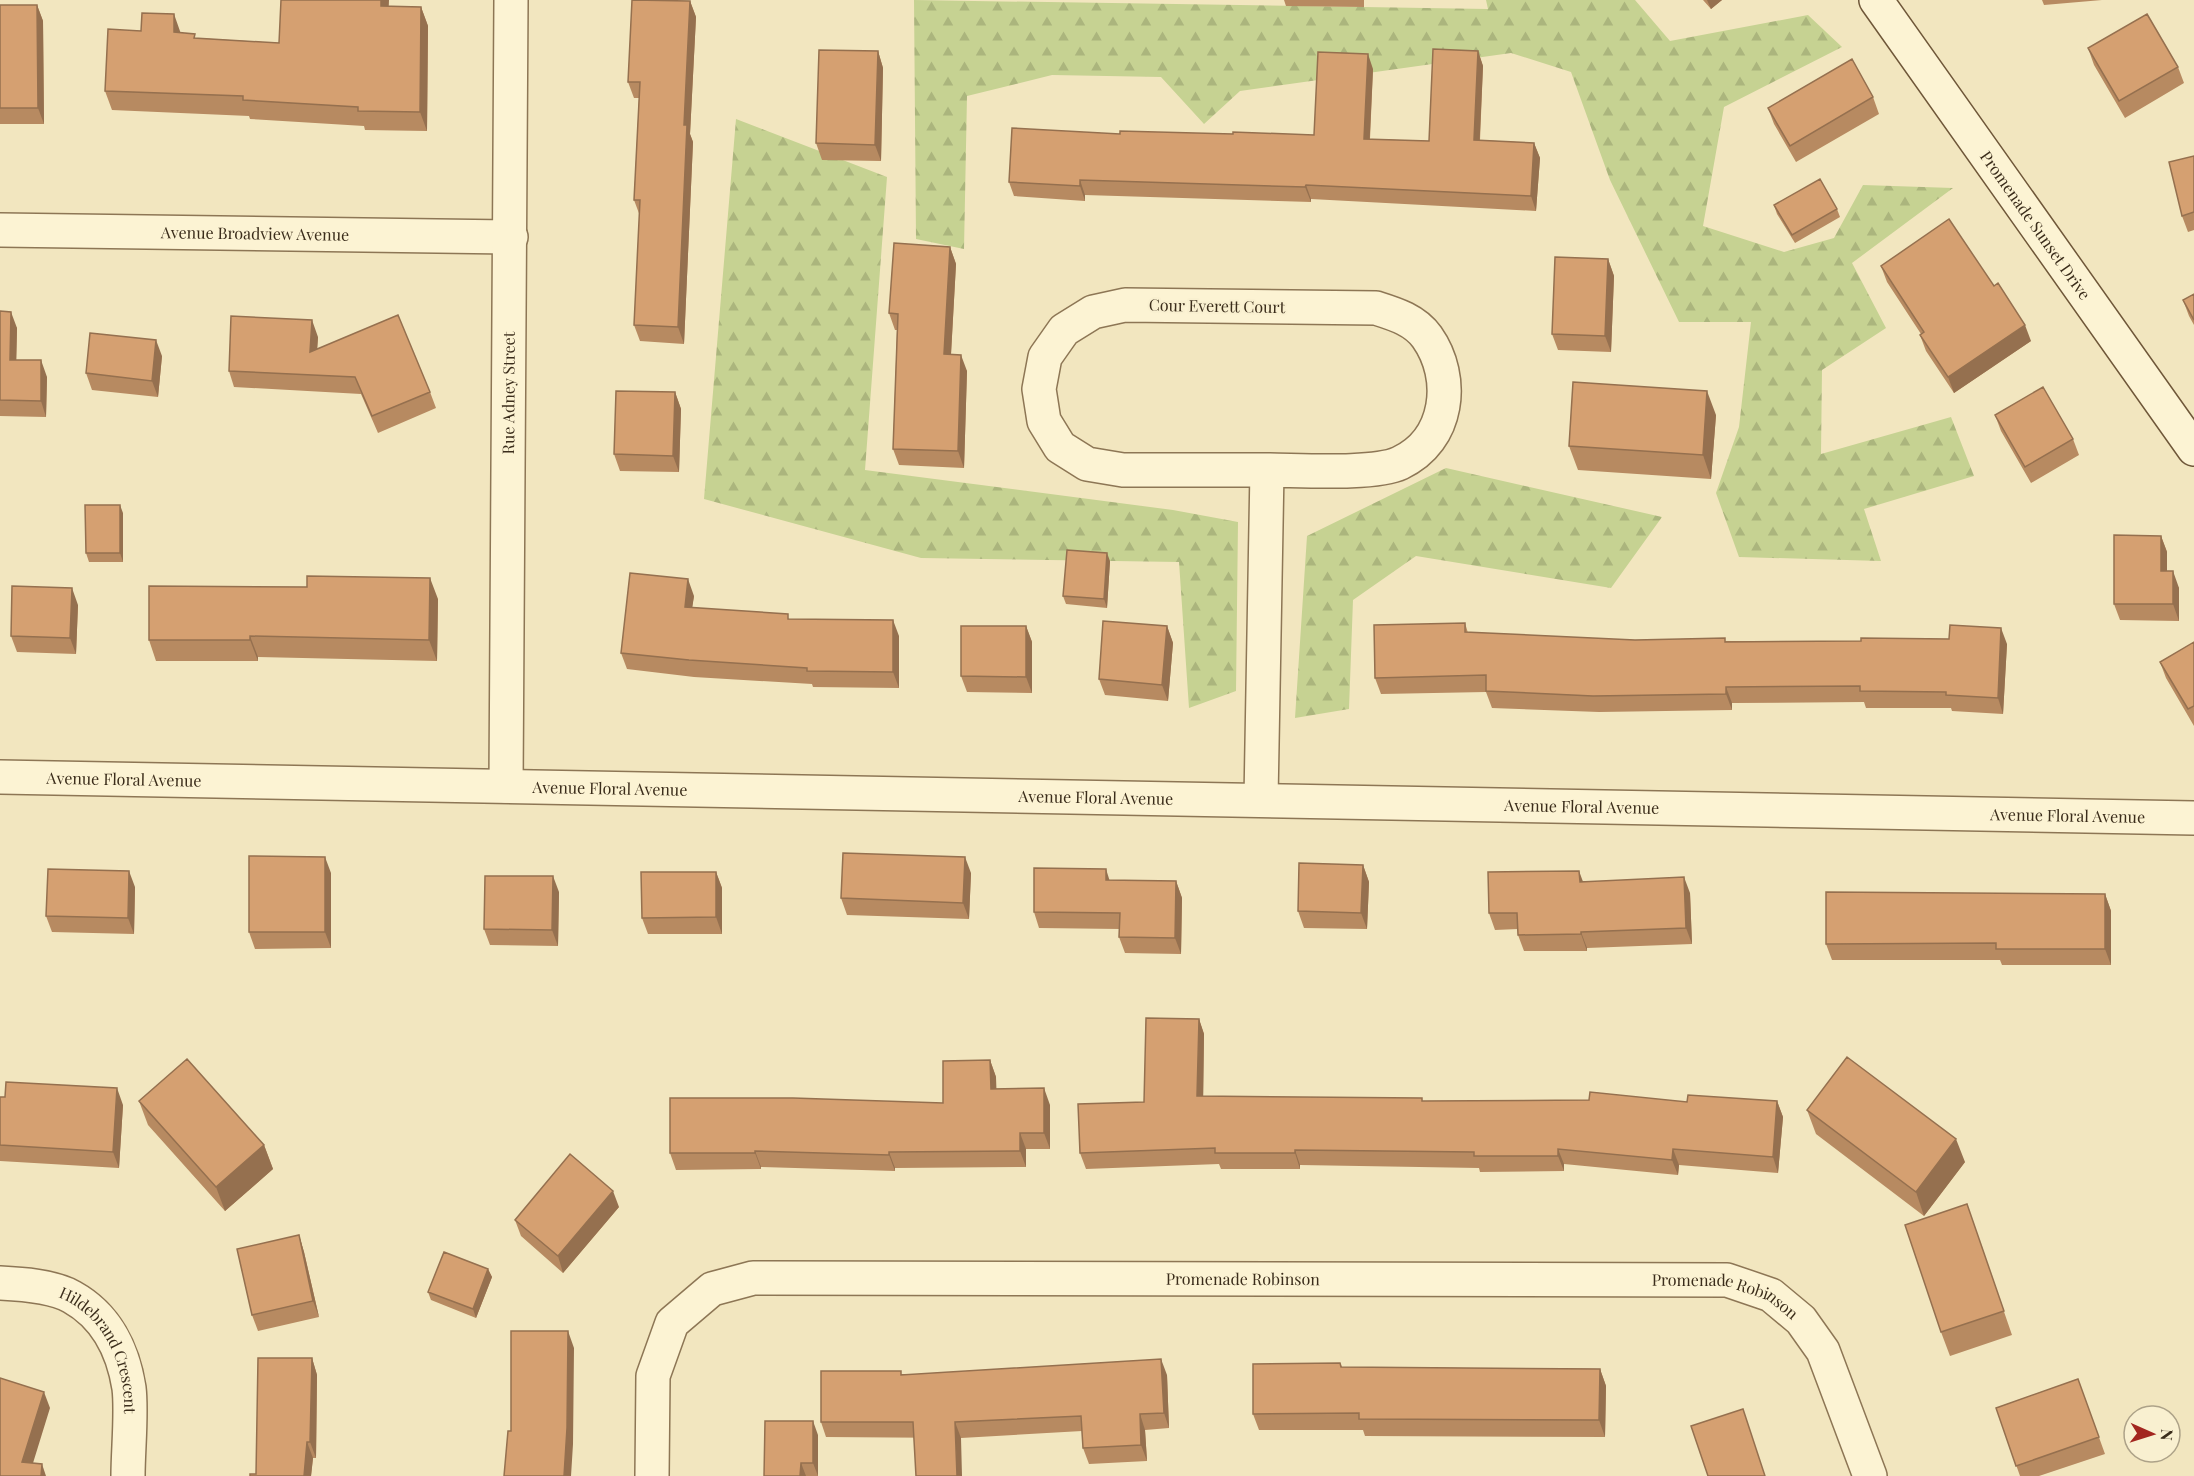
<svg xmlns="http://www.w3.org/2000/svg" width="2194" height="1476" font-family="'Playfair Display',serif">
  <style>
    .forest { fill: url(#forest-firs) }
    .lines { fill: none; stroke-linecap: round; stroke-linejoin: round }
    .street-casing { stroke: #8d7655; stroke-width: 36 }
    .secondary-casing { stroke: #6f5739; stroke-width: 36 }
    .street { stroke: #fcf3d3; stroke-width: 33 }
    .secondary { stroke: #fcf3d3; stroke-width: 33 }
    .wall { fill: #b78a61 }
    .shaded-wall { fill: #95704f }
    .building { fill: #d5a071; stroke: #95704f; stroke-width: 1.5 }
    .labels { text-anchor: middle; stroke-width: 4.5; stroke-linejoin: round; paint-order: stroke }
    .street-label { font-size: 16px; fill: #3b2d1b; stroke: #f9f0d0 }
  </style>
  <defs>
    <pattern id="forest-firs" width="22" height="20" patternUnits="userSpaceOnUse" patternTransform="scale(1.5)"><rect width="22" height="20" fill="#c6d292"/><path d="M5 1l3.5 6h-7zM16 11l3.5 6h-7z" fill="#abb57d"/></pattern>
  </defs>
  <rect width="100%" height="100%" fill="#f2e6bf"/>
  <path class="forest" d="M914,0L1488,9L1486,0H1635L1670,41L1808,15L1842,47L1724,107L1703,226L1784,252L1834,238L1863,185L1953,188L1852,263L1886,328L1822,370L1821,454L1951,417L1974,476L1864,509L1881,561L1739,557L1716,493L1739,427L1751,322H1679L1610,180L1571,72L1511,53L1240,91L1204,124L1161,77L1052,75L967,96L964,249L916,239Z
    M736,119L887,177L865,470L1173,510L1238,522L1236,691L1189,708L1179,562L921,558L704,499Z
    M1446,468L1662,517L1611,588L1416,556L1353,600L1349,709L1295,718L1307,536Z"/>
  <g class="lines">
    <g class="street-casing">
      <g id="street">
        <path id="s1" d="M0,230L511,237"/>
        <path id="s2" d="M0,777L2194,818"/>
        <path id="s3" d="M506,786L511,0"/>
        <path d="M1261,799L1267,470C1298,470 1375,475 1400,463C1449,440 1456,378 1427,337C1415,320 1395,314 1376,308L1125,305L1093,312L1064,330L1045,357L1039,389L1044,421L1060,447L1087,464L1123,470H1267"/>
        <path id="s4" d="M0,1283C21,1284 53,1286 72,1297C106,1316 123,1350 129,1388C132,1412 128,1450 128,1476"/>
        <path id="s5" d="M652,1476L653,1376L672,1323L712,1289L753,1278L1727,1280L1771,1295L1801,1320L1823,1351L1870,1476"/>
      </g>
    </g>
    <g class="secondary-casing">
      <g id="secondary">
        <path id="s6" d="M1876,0L2194,449"/>
      </g>
    </g>
    <use href="#street" class="street"/>
    <use href="#secondary" class="secondary"/>
  </g>
  <path class="wall" d="M1284,0H1364V7L1286,6Z
    M1703,0H1722L1711,9Z
    M2042,0H2102L2044,5Z
    M690,1L696,17L690,134L693,142L684,344L640,341L634,325L640,216L634,200L639,98H634L628,82Z
    M0,5H37L43,21L44,124H0Z
    M389,6L421,7L428,26L427,131L365,130L364,126L250,119L249,116L112,110L105,91L181,33L196,38L279,43Z
    M2088,48L2178,67L2184,83L2125,118L2094,65Z
    M878,51L883,68L881,161L822,160L816,143Z
    M1478,51L1483,66L1480,140L1534,143L1540,158L1536,211L1311,199V202L1085,195V201L1014,196L1009,182L1120,134L1314,135L1373,69L1370,139L1429,141Z
    M1873,97L1879,114L1796,162L1774,124L1768,108Z
    M2194,156V230L2188,232L2182,216Z
    M1774,205L1837,209L1840,217L1795,243L1777,214Z
    M950,247L956,264L951,355L967,371L964,468L899,465L893,449L897,330H895L889,313Z
    M1608,259L1614,276L1611,352L1558,350L1552,334Z
    M1881,266L2031,341L1954,393L1926,351L1920,335L1921,334L1887,282Z
    M2194,294V325L2189,316L2183,300Z
    M0,311L17,328L16,360L47,377L46,417L0,416Z
    M318,337L317,349L430,392L436,408L378,433L361,394L234,387L229,371Z
    M162,356L158,397L92,390L86,373Z
    M675,392L681,409L679,472L620,471L614,454Z
    M1716,415L1711,479L1578,470L1569,446Z
    M1995,415L2073,439L2079,455L2031,483L2001,431Z
    M123,513V562H89L86,553Z
    M2161,536L2167,552V571L2179,588V621L2120,620L2114,604Z
    M1110,561L1107,608L1066,604L1063,596Z
    M307,587L438,599L437,661L258,657V661H156L149,640Z
    M694,596L692,607L790,619L899,636V688L813,687L812,684L694,677L627,669L621,653Z
    M78,605L76,654L17,652L11,636Z
    M1465,623L1468,633L1635,640L2007,644L2003,714L1952,711L1951,708H1866L1864,702L1732,703V710L1599,712L1492,708L1486,692L1381,694L1375,678Z
    M1026,626L1032,642V693L967,692L961,676Z
    M1167,626L1173,643L1168,701L1105,695L1099,679Z
    M2194,642V726L2166,678L2160,662Z
    M1363,865L1369,882L1367,929L1304,928L1298,911Z
    M716,872L722,888V934H648L642,918Z
    M331,873V948L255,949L249,932Z
    M971,873L969,919L847,915L841,898Z
    M1109,880L1176,881L1182,898L1181,954L1125,953L1119,937L1120,929L1039,928L1034,912Z
    M1583,881L1690,893L1692,944L1587,948V951H1524L1518,935V929L1495,930L1489,913Z
    M135,887L134,934L52,932L46,916Z
    M559,892L558,946L490,945L484,929Z
    M2105,894L2111,911V965H2002L2000,960H1832L1826,944Z
    M1199,1019L1204,1034L1203,1096L1423,1101L1687,1102L1777,1101L1783,1117L1778,1173L1679,1165L1678,1175L1564,1164V1171L1480,1172L1479,1168L1300,1165V1169H1221L1219,1164L1086,1169L1080,1153L1144,1102Z
    M990,1060L996,1077V1089L1050,1105V1149H1026V1167L895,1168V1171L761,1167V1169L676,1170L670,1153L943,1103Z
    M0,1097L123,1105L119,1168L0,1161Z
    M139,1101L264,1145L273,1169L225,1211L148,1125Z
    M1807,1110L1965,1162L1924,1216L1816,1134Z
    M1967,1204L2012,1335L1950,1356L1941,1332Z
    M619,1207L563,1273L521,1236L515,1220Z
    M299,1235L304,1252L319,1317L258,1331L252,1315Z
    M488,1269L492,1277L476,1318L431,1300L428,1292Z
    M312,1358L317,1375L316,1458H313L311,1476H250L256,1474Z
    M1340,1363L1342,1367L1600,1369L1606,1386L1605,1437L1365,1436L1363,1430H1259L1253,1414Z
    M902,1374L1167,1375L1169,1428L1145,1430L1147,1461L1089,1464L1083,1448L1082,1431L961,1438L826,1437L821,1422Z
    M2078,1379L2105,1454L2039,1476H2020L1996,1408Z
    M818,1435V1476H764Z"/>
  <path class="shaded-wall" d="M381,0H389L388,25L381,6Z
    M1707,0H1722L1711,9Z
    M690,1L696,17L690,134L693,142L684,344L678,327L684,125Z
    M37,5L43,21L44,124L38,108Z
    M421,7L428,26L427,131L420,112Z
    M174,14L181,34L174,32Z
    M878,51L883,68L881,161L875,145Z
    M1478,51L1483,66L1479,154L1474,140Z
    M1368,54L1373,69L1369,153L1364,139Z
    M1534,143L1540,158L1536,211L1531,196Z
    M1080,180L1085,195V201L1080,186Z
    M1306,185L1311,199V202L1305,187Z
    M950,247L956,264L950,371L944,354Z
    M1608,259L1614,276L1611,352L1605,336Z
    M11,312L17,328L16,376L10,360Z
    M312,320L318,337L316,368L310,352Z
    M2025,325L2031,341L1954,393L1948,377Z
    M156,340L162,356L158,397L152,381Z
    M961,355L967,371L964,468L958,451Z
    M41,360L47,377L46,417L41,401Z
    M1707,391L1716,415L1711,479L1703,455Z
    M675,392L681,409L679,472L673,456Z
    M120,505L123,513V562L120,553Z
    M2161,536L2167,552V587L2161,571Z
    M1107,553L1110,561L1107,608L1104,599Z
    M2173,571L2179,588V621L2173,604Z
    M430,578L438,599L437,661L429,640Z
    M688,579L694,596L690,623L685,607Z
    M72,588L78,605L76,654L70,638Z
    M893,620L899,636V688L893,672Z
    M1026,626L1032,642V693L1026,677Z
    M1167,626L1173,643L1168,701L1162,685Z
    M2001,628L2007,644L2003,714L1998,698Z
    M250,636L258,657V661L250,640Z
    M1726,687L1732,703V710L1726,694Z
    M325,857L331,873V948L325,932Z
    M965,857L971,873L969,919L963,903Z
    M1363,865L1369,882L1367,929L1361,913Z
    M1106,869L1111,885L1106,880Z
    M129,871L135,887L134,934L128,918Z
    M1579,871L1585,887L1580,882Z
    M716,872L722,888V934L716,917Z
    M553,876L559,892L558,946L552,930Z
    M1684,877L1690,893L1692,944L1686,928Z
    M1176,881L1182,898L1181,954L1175,938Z
    M2105,894L2111,911V965L2105,949Z
    M1581,932L1587,948V951L1581,934Z
    M1199,1019L1204,1034L1203,1112L1197,1096Z
    M990,1060L996,1077L997,1105L991,1089Z
    M117,1088L123,1105L119,1168L113,1152Z
    M1044,1088L1050,1105V1149L1044,1133Z
    M1777,1101L1783,1117L1778,1173L1773,1157Z
    M1020,1133L1026,1149V1167L1020,1151Z
    M1956,1139L1965,1162L1924,1216L1916,1192Z
    M264,1145L273,1169L225,1211L216,1187Z
    M1558,1149L1564,1164V1171L1558,1156Z
    M1673,1149L1679,1165L1678,1175L1672,1160Z
    M1295,1150L1300,1165V1169L1295,1153Z
    M755,1151L761,1167V1169L755,1153Z
    M889,1152L895,1168V1171L889,1155Z
    M613,1191L619,1207L563,1273L558,1256Z
    M299,1235L304,1252L319,1317L313,1301Z
    M488,1269L492,1277L476,1318L473,1309Z
    M568,1331L574,1348L573,1444L571,1476H564Z
    M312,1358L317,1375L316,1458L310,1442Z
    M1161,1359L1167,1375L1169,1428L1164,1413Z
    M1600,1369L1606,1386L1605,1437L1599,1420Z
    M44,1392L50,1408L29,1476L22,1462Z
    M1140,1414L1145,1430L1147,1461L1141,1445Z
    M813,1421L818,1435V1476L813,1463Z
    M955,1422L961,1438L962,1476H957Z
    M307,1442L313,1458L311,1476H304Z
    M801,1463L806,1476H800Z
    M42,1464L46,1476H41Z"/>
  <path class="building" d="M281,0H381V6L421,7L420,112L358,111V107L243,100V96L105,91L108,29L141,31L142,13L174,14V32L195,34L194,38L279,43Z
    M632,0L690,1L684,125H687L678,327L634,325L640,200H634L640,82H628Z
    M0,5H37L38,108H0Z
    M2147,14L2178,67L2119,101L2088,48Z
    M1433,49L1478,51L1474,140L1534,143L1531,196L1306,185L1305,187L1080,180V186L1009,182L1012,128L1120,134V131L1233,134V132L1314,135L1318,52L1368,54L1364,139L1429,141Z
    M819,50L878,51L875,145L816,143Z
    M1852,59L1873,97L1790,146L1768,108Z
    M2194,156V212L2182,216L2169,162Z
    M1820,179L1837,209L1792,235L1774,205Z
    M1949,219L1994,286L1998,283L2025,325L1948,377L1920,335L1924,332L1881,266Z
    M894,243L950,247L944,354L961,355L958,451L893,449L898,314L889,313Z
    M1555,257L1608,259L1605,336L1552,334Z
    M2194,294V320L2183,300Z
    M0,311L11,312L10,360H41V401L0,400Z
    M398,315L430,392L372,416L355,377L229,371L231,316L312,320L310,352Z
    M90,333L156,340L152,381L86,373Z
    M1573,382L1707,391L1703,455L1569,446Z
    M2043,387L2073,439L2025,467L1995,415Z
    M616,391L675,392L673,456L614,454Z
    M85,505H120V553H86Z
    M2114,535L2161,536V571H2173V604H2114Z
    M1067,550L1107,553L1104,599L1063,596Z
    M630,573L688,579L685,607L788,614V619L893,620V672L807,671V668L689,660L621,653Z
    M307,576L430,578L429,640L250,636V640H149V586L307,587Z
    M12,586L72,588L70,638L11,636Z
    M1103,621L1167,626L1162,685L1099,679Z
    M1465,623V632L1635,640L1725,638V642L1861,641V638L1949,639L1950,625L2001,628L1998,698L1946,695V692L1860,691V686L1726,687V694L1593,696L1486,691V675L1375,678L1374,625Z
    M961,626H1026V677L961,676Z
    M2194,642V706L2188,709L2160,662Z
    M843,853L965,857L963,903L841,898Z
    M249,856L325,857V932H249Z
    M1299,863L1363,865L1361,913L1298,911Z
    M1034,868L1106,869V880L1176,881L1175,938L1119,937L1120,913L1034,912Z
    M48,869L129,871L128,918L46,916Z
    M1579,871L1580,882L1684,877L1686,928L1581,932V934L1518,935L1517,913H1489L1488,872Z
    M641,872H716V917L642,918Z
    M485,876H553L552,930L484,929Z
    M1826,892L2105,894V949H1996V943L1826,944Z
    M1146,1018L1199,1019L1197,1096L1422,1098V1101L1589,1100L1590,1092L1687,1102L1688,1095L1777,1101L1773,1157L1673,1149L1672,1160L1558,1149V1156H1474V1152L1295,1150V1153H1215V1148L1080,1153L1078,1104L1144,1102Z
    M1847,1057L1956,1139L1916,1192L1807,1110Z
    M187,1059L264,1145L216,1187L139,1101Z
    M990,1060L991,1089L1044,1088V1133H1020V1151L889,1152V1155L755,1151V1153H670V1098H793L943,1103V1061Z
    M6,1082L117,1088L113,1152L0,1145V1097H5Z
    M570,1154L613,1191L558,1256L515,1220Z
    M1967,1204L2004,1311L1941,1332L1905,1225Z
    M299,1235L313,1301L252,1315L237,1249Z
    M444,1252L488,1269L473,1309L428,1292Z
    M511,1331H568L567,1428L564,1476H504L508,1431H511Z
    M258,1358H312L310,1442H307L304,1476H250V1474H256Z
    M1161,1359L1164,1413L1140,1414L1141,1445L1083,1448L1081,1416L955,1422L957,1476H916L913,1422H821V1371H901V1375Z
    M1340,1363L1341,1367L1600,1369L1599,1420L1359,1419V1413L1253,1414V1364Z
    M0,1378L44,1392L22,1462L42,1464L41,1476H0Z
    M2078,1379L2099,1437L2016,1466L1996,1408Z
    M1743,1409L1765,1476H1708L1691,1426Z
    M765,1421H813V1463H801L800,1476H764Z"/>
  <g class="labels">
    <g class="street-label">
      <text dy="6" stroke="none"><textPath href="#s6" startOffset="276">Promenade Sunset Drive</textPath></text>
      <text dy="6" stroke="none"><textPath href="#s1" startOffset="255">Avenue Broadview Avenue</textPath></text>
      <text transform="translate(1217 306) rotate(1)" y="6">Cour Everett Court</text>
      <text dy="6" stroke="none"><textPath href="#s3" startOffset="393">Rue Adney Street</textPath></text>
      <text dy="6" stroke="none"><textPath href="#s2" startOffset="124">Avenue Floral Avenue</textPath></text>
      <text dy="6" stroke="none"><textPath href="#s2" startOffset="610">Avenue Floral Avenue</textPath></text>
      <text dy="6" stroke="none"><textPath href="#s2" startOffset="1096">Avenue Floral Avenue</textPath></text>
      <text dy="6" stroke="none"><textPath href="#s2" startOffset="1582">Avenue Floral Avenue</textPath></text>
      <text dy="6" stroke="none"><textPath href="#s2" startOffset="2068">Avenue Floral Avenue</textPath></text>
      <text dy="6" stroke="none"><textPath href="#s5" startOffset="741">Promenade Robinson</textPath></text>
      <text dy="6" stroke="none"><textPath href="#s5" startOffset="1227">Promenade Robinson</textPath></text>
      <text dy="6" stroke="none"><textPath href="#s4" startOffset="136">Hildebrand Crescent</textPath></text>
    </g>
  </g>
  <g transform="translate(2152 1434) rotate(93)"><circle r="28" fill="#f9f0d0" stroke="#ada288" stroke-width="1.5"/>
  <path d="M0-4.5L10 22L0 15L-10 22Z" fill="#a3261f"/>
  <text y="-9" font-size="16" font-weight="bold" text-anchor="middle" fill="#3b2d1b">N</text>
  </g>
</svg>
